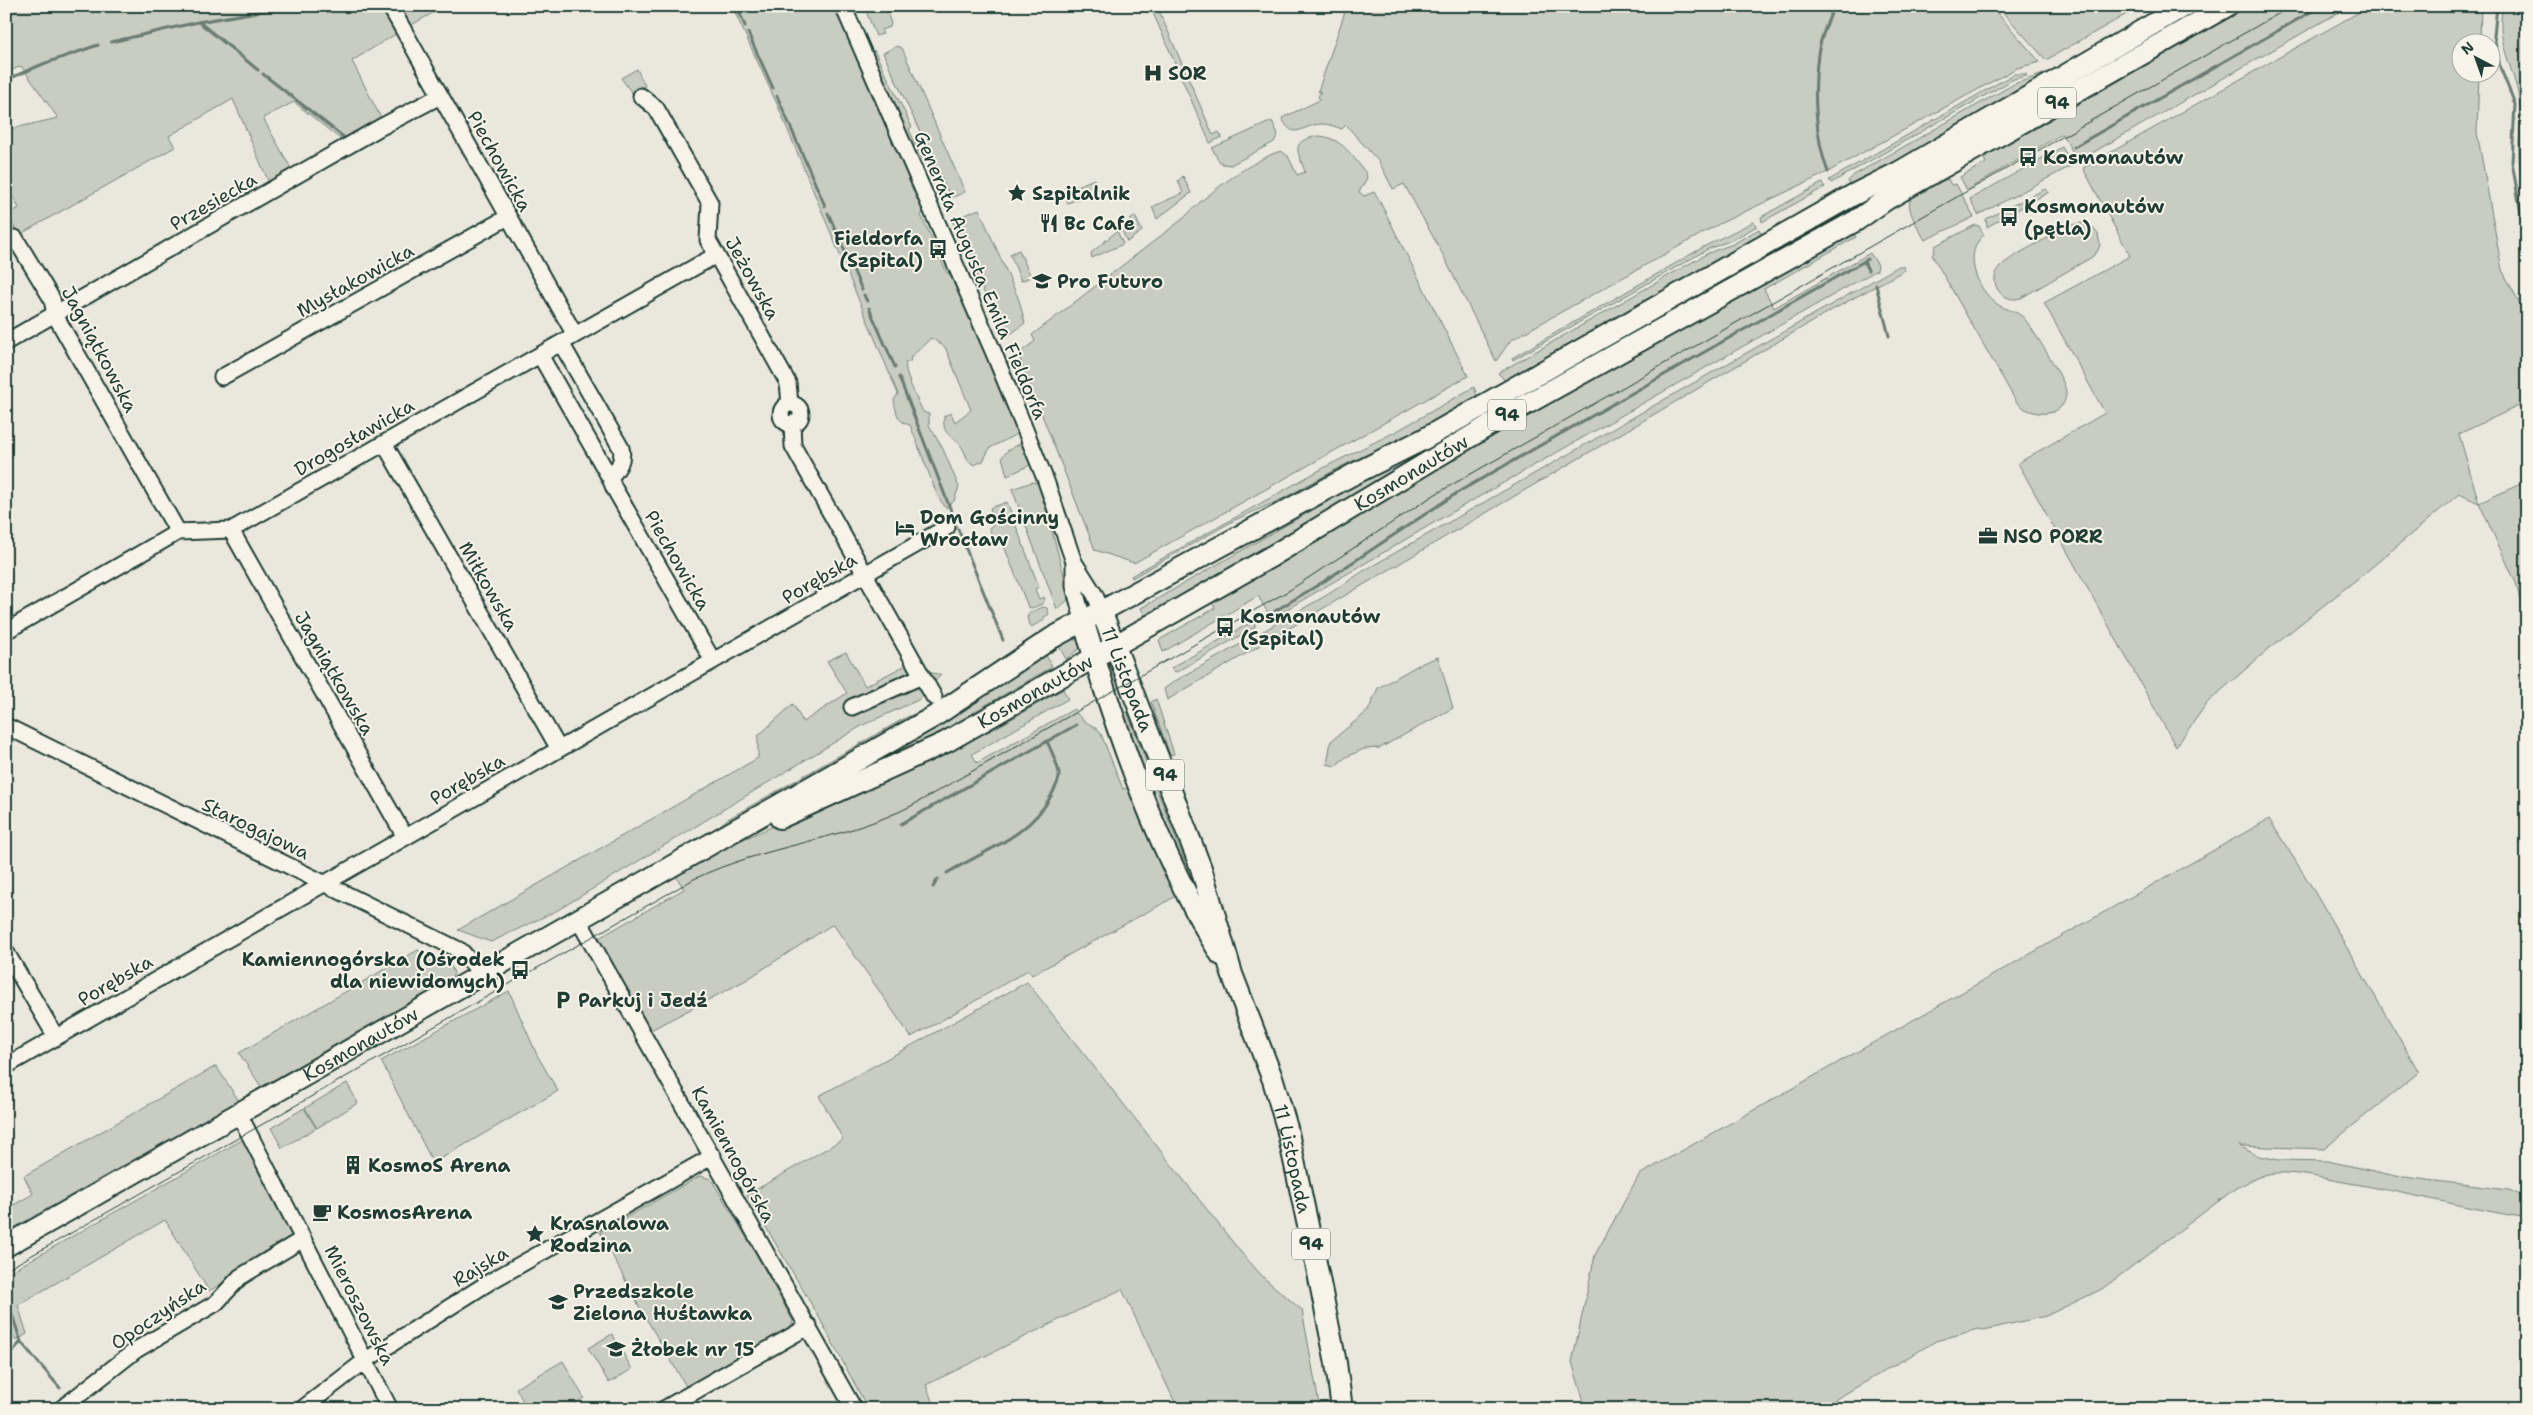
<svg xmlns="http://www.w3.org/2000/svg" width="2533" height="1415" font-family="'Shantell Sans',sans-serif">
  <style>
    .green { fill: #c8ccc1; stroke: #74847a }
    .lines { fill: none; stroke-linecap: round; stroke-linejoin: round }
    .stream { stroke: #6a7c72; stroke-width: 3 }
    .minor-casing { stroke: #1f3d34; stroke-width: 19 }
    .major-casing { stroke: #1f3d34; stroke-width: 24 }
    .minor { stroke: #f7f3e8; stroke-width: 15 }
    .major { stroke: #f7f3e8; stroke-width: 20 }
    .tram { stroke: #1f3d34; stroke-width: 1 }
    .labels { text-anchor: middle; stroke-width: 4; stroke-linejoin: round; paint-order: stroke }
    .shield { fill: #f7f3e8; stroke: #60746a; stroke-width: 1 }
    .shield-label { font-size: 18px; font-weight: bold; fill: #1f3d34 }
    .poi-label { font-size: 19px; font-weight: bold; fill: #1f3d34; stroke: #f7f3e8; text-anchor: start }
    .street-label { font-size: 19px; fill: #1f3d34; stroke: #f7f3e8 }
  </style>
  <rect width="100%" height="100%" fill="#eae8dd"/>
  <filter id="ink" filterUnits="userSpaceOnUse"><feTurbulence type="fractalNoise" baseFrequency=".02" numOctaves="2"/><feDisplacementMap in="SourceGraphic" scale="10" xChannelSelector="R" yChannelSelector="G"/><feConvolveMatrix kernelMatrix="1 2 1 2 8 2 1 2 1" color-interpolation-filters="sRGB"/></filter>
  <g filter="url(#ink)">
    <path class="green" d="M6,6H384L399,32L352,61L383,122L345,143L294,102L263,118L293,172L270,185L233,99L169,136L175,147L19,235L7,215L19,208L6,185V130L58,118L21,66L6,73Z
      M396,6H445L408,27Z
      M732,6H835L925,212L921,215L947,273L951,271L1019,433L990,448L983,461L974,465L968,461C966,456 964,450 961,446C950,433 942,436 944,416L951,413L955,422L971,410L945,347L931,338L911,357L910,362H906C903,373 918,400 923,412L929,414V425L943,449L959,487L954,501L946,508L938,497L910,425C897,422 896,412 894,400L898,394L777,104Z
      M864,6H884L891,23L890,27L881,30L883,34L876,36Z
      M1150,6H1157L1213,135L1219,132L1222,137L1210,143Z
      M1347,6H1991L2040,62L2017,68L1822,175L1719,224L1511,340L1496,361L1442,253L1404,184L1393,189L1379,162L1346,125L1342,129C1336,127 1329,124 1322,124C1302,124 1294,143 1282,118L1320,100L1318,96L1321,92L1318,91Z
      M1997,6H2141L2046,60Z
      M2241,6H2350L2078,161L2062,134L1967,190L1960,177L1986,163L1983,157L2002,142Z
      M2370,6H2481L2480,42H2460V72L2479,73L2477,132L2502,270L2527,317V402L2459,434L2479,503L2527,481V630L2516,583L2479,503L2459,494L2366,572L2271,647L2207,703L2176,747L2018,463L2105,413L2044,303L2130,256L2083,168Z
      M2503,6H2527V210C2524,192 2520,174 2519,157C2518,140 2522,123 2520,107C2517,71 2494,44 2503,6Z
      M897,46L902,48L965,192L951,198L883,53Z
      M874,50L912,127L909,129L922,159L917,161L872,56Z
      M637,69L645,86L632,93L621,78Z
      M2046,73L2045,76L1852,188L1848,181L1854,175L2014,84Z
      M2014,74H2026L2027,76L2014,79L1831,183L1829,180Z
      M1272,121L1278,134L1274,142L1231,165L1223,164L1218,160L1212,148Z
      M1317,136C1341,136 1352,156 1366,173L1367,178L1359,192L1364,196L1374,192L1377,196L1468,376L1134,563L1095,550L1018,354L1035,341L1032,335L1184,218C1202,197 1255,158 1281,151L1288,156L1297,175L1305,172C1298,151 1289,142 1317,136Z
      M2062,147L2073,165L1978,215L1970,199Z
      M1183,176L1191,193L1157,219L1152,207L1183,193L1178,181Z
      M1094,179L1099,190L1068,203L1063,192Z
      M1948,179L1951,185L1956,184L1974,217L1925,240C1901,199 1902,195 1948,179Z
      M1822,183L1825,187L1762,222L1761,217Z
      M2045,189L2049,192L1987,227L1986,219Z
      M1844,207L1848,214L1501,407V404Z
      M979,209L1019,300L1025,323L1007,337L991,308L952,220Z
      M1135,216L1142,231L1127,242L1121,228Z
      M1753,222L1757,226L1732,240L1708,249L1513,360L1512,358L1707,245Z
      M2081,223L2090,225L2098,234L2100,245L2097,252L2092,257L2021,298C2003,304 1986,283 2000,267C2011,255 2055,235 2071,225Z
      M1975,225L1979,226L1984,235C1962,253 1977,290 1997,304C2005,310 2016,310 2024,318C2032,328 2065,380 2066,391C2067,420 2031,417 2017,403L1932,255L1934,253L1935,246Z
      M1759,229L1763,237L1506,382L1498,373L1708,253L1733,244Z
      M1117,231L1123,244L1092,258L1091,253Z
      M1853,233L1856,237L1764,289L1774,308L1870,253L1878,265L1877,270L1454,511L1267,621L1261,617L1268,613L1258,596L1163,652L1159,640L1215,608L1212,602L1232,587L1373,500Z
      M1019,250L1031,277L1021,281L1010,254Z
      M1899,266H1903L1905,270L1832,310L1167,700L1164,689L1175,681L1327,595L1365,570Z
      M1474,387L1478,399L1440,421L1348,463L1282,499L1235,520L1132,578L1131,576L1327,466L1397,431Z
      M1479,415L1486,416L1147,620L1141,608Z
      M1023,442L1031,462L1030,465L1007,476L1002,457L1007,451Z
      M1032,482L1039,483L1069,594L1067,601L1057,609L1012,489Z
      M1007,502L1039,587L1035,589L1039,599L1044,597L1045,600L1042,604L1032,608L1028,607L1002,541L995,542L989,528L995,523L990,508Z
      M1043,607L1047,608L1049,614L1043,618L1045,620L1031,627L1027,618L1029,613Z
      M1255,620V627L1177,672L1173,671L1171,668Z
      M1071,639L1081,641L1083,646L1066,659L1057,643Z
      M1044,651L1052,667L977,710L935,740L817,795Z
      M846,652L865,686L904,666L941,675L918,700L863,725L556,911L491,942L458,930L758,758V736L793,704L803,722L847,693L827,661Z
      M1438,657L1453,708L1380,748L1364,749L1346,757L1335,766L1327,764L1331,741L1368,711L1378,688L1420,664Z
      M958,686L959,687L947,700L705,838L726,820L905,718C925,709 943,703 958,686Z
      M1063,689L1068,699L972,754L977,763L1074,709C1084,726 1093,722 1101,734L1123,789L1129,788L1180,894L1032,975L1028,970L939,1022L911,1037L833,924L746,980L649,1031L599,938L684,889L674,873L712,853L994,729Z
      M1156,699L1174,754L1170,755L1151,702Z
      M1127,712L1205,914L1167,835L1120,716Z
      M2269,819L2310,884L2419,1072L2324,1149L2239,1146L2259,1156L2279,1160L2328,1161L2396,1176L2509,1190L2527,1198V1218C2465,1208 2405,1192 2343,1182C2321,1178 2297,1172 2275,1173C2261,1174 2249,1182 2236,1188L2102,1289L2046,1316L1984,1330L1978,1329L1936,1341L1819,1409H1586L1572,1362L1595,1255L1639,1175Z
      M418,950L451,966L454,973L451,980L262,1088L239,1053Z
      M1027,982L1239,1250L1264,1278L1302,1310L1320,1409H1178L1122,1289L926,1385L935,1409H868L820,1319L747,1195L843,1139L819,1096Z
      M509,991L537,1055L558,1091L433,1163L381,1061Z
      M216,1066L239,1101L6,1234V1206L8,1208L33,1194L24,1176Z
      M347,1083L358,1103L317,1128L305,1108Z
      M304,1108L316,1128L282,1148L271,1128Z
      M247,1137L296,1234L294,1241L209,1291L165,1220L18,1305L27,1334L16,1341L6,1324V1274Z
      M700,1176L711,1179L751,1245L793,1321L790,1330L687,1388L640,1308L600,1232Z
      M612,1334L632,1369L609,1383L588,1348Z
      M563,1361L584,1398L565,1409H527L516,1388Z"/>
    <g class="lines">
      <path class="stream" d="M737,6L745,26
        M2497,6L2494,36L2500,67L2515,104L2512,162L2527,249
        M199,22L258,70
        M748,33L773,88
        M111,42L198,22L292,6
        M263,74L346,139
        M6,80L43,64L98,45
        M777,96L825,206
        M2074,147L2321,6
        M1828,172C1815,138 1813,90 1818,54C1820,38 1828,21 1834,6
        M828,213L862,290
        M1864,262L1868,270
        M1876,285L1889,336
        M864,295L867,301
        M869,308L895,367
        M899,377L953,516
        M958,529L1003,640
        M1275,611L1323,582L1460,491L1868,259
        M901,824L1076,725
        M947,873C985,850 1029,837 1051,796C1054,789 1060,782 1059,774C1058,764 1051,751 1047,741
        M933,887L938,879
        M6,1296L21,1342L6,1358
        M21,1342L60,1388"/>
      <g class="minor-casing">
        <path id="minor" d="M390,6L575,335
          M843,6L993,351L1046,481L1074,562L1095,595L1101,610
          M641,96L656,108L710,203L708,240L788,383L790,404
          M15,238L52,299L55,315L178,532
          M6,342L379,128L440,96
          M540,355L610,478C618,468 624,461 621,448L561,343
          M222,377L508,217
          M781 414a10 10 0 1 1 20 0a10 10 0 1 1-20 0Z
          M792,423L793,446L922,676
          M384,443L559,749
          M610,478L614,488L713,661
          M231,530L405,837
          M1074,563V586L1083,620
          M6,631L178,532L231,530L716,255
          M852,707L922,676L934,697
          M6,726L461,951L482,974
          M578,919L854,1409
          M6,952L56,1037
          M6,1066L947,527
          M239,1114L390,1409
          M61,1409L136,1350L216,1303L240,1277L303,1239
          M302,1409L366,1360L491,1281L713,1156
          M664,1409L809,1326"/>
      </g>
      <g class="major-casing">
        <g id="major">
          <path id="s1" d="M1101,610L1201,868L1232,974L1273,1080L1287,1128L1316,1263L1336,1363L1342,1409"/>
          <path d="M1083,620C1117,734 1158,854 1221,955"/>
          <path id="s2" d="M780,818L946,742L1272,556L1498,420L1857,220L1887,199L2227,6"/>
          <path id="s3" d="M6,1246L935,716L1052,638L1352,475L1424,439L1853,195L1899,172L2184,6"/>
        </g>
      </g>
      <use href="#minor" class="minor"/>
      <use href="#major" class="major"/>
      <path class="tram" d="M6,1270L694,879C764,845 843,841 913,805L1290,590L1434,495L2292,6"/>
    </g>
  </g>
  <defs>
    <g id="hospital-bare" transform="scale(1.5)"><path d="M-5-5h3v3.5h4V-5h3V5h-3V1.5h-4V5h-3Z" fill="#1f3d34" stroke="#f7f3e8" stroke-width="2.5" paint-order="stroke"/></g>
    <g id="bus-bare" transform="scale(1.5)"><path d="M-5-6H5V4H4V6H2V4H-2V6H-4V4H-5ZM-3.5-4V0h7V-4ZM-3.5 1.2v1.5H-2V1.2ZM2 1.2v1.5H3.5V1.2Z" fill="#1f3d34" stroke="#f7f3e8" stroke-width="2.5" paint-order="stroke"/></g>
    <g id="sight-bare" transform="scale(1.5)"><path d="M0-6L1.8-2.2L6-1.7L2.9 1.2L3.7 5.4L0 3.3L-3.7 5.4L-2.9 1.2L-6-1.7L-1.8-2.2Z" fill="#1f3d34" stroke="#f7f3e8" stroke-width="2.5" paint-order="stroke"/></g>
    <g id="restaurant-bare" transform="scale(1.5)"><path d="M-5-6h1v4h1v-4h1v4h1v-4h1v5L-1.5 .5V6h-2V.5L-5-1ZM5-6V6H3V1.5H1.5Q1.5-4 5-6Z" fill="#1f3d34" stroke="#f7f3e8" stroke-width="2.5" paint-order="stroke"/></g>
    <g id="school-bare" transform="scale(1.5)"><path d="M0-5L7-2L0 1L-7-2ZM-4 1L0 2.5L4 1V4Q0 6-4 4Z" fill="#1f3d34" stroke="#f7f3e8" stroke-width="2.5" paint-order="stroke"/></g>
    <g id="hotel-bare" transform="scale(1.5)"><path d="M-6-4.5h1.5V1H6V5H4.5V3h-9V5H-6ZM-4 0a1.8 1.8 0 1 1 3.6 0ZM.5 0V-2.5h3Q6-2.5 6 0Z" fill="#1f3d34" stroke="#f7f3e8" stroke-width="2.5" paint-order="stroke"/></g>
    <g id="office-bare" transform="scale(1.5)"><path d="M-6-3h4V-5.5h4V-3h4V5H-6ZM-1-4.5V-3h2v-1.5ZM-6 0V1H6V0Z" fill="#1f3d34" stroke="#f7f3e8" stroke-width="2.5" paint-order="stroke"/></g>
    <g id="parking-bare" transform="scale(1.5)"><path d="M-3.5-5.5H1a3.5 3.5 0 0 1 0 7H-1V5.5H-3.5ZM-1-3.4V-.6H.8a1.4 1.4 0 0 0 0-2.8Z" fill="#1f3d34" stroke="#f7f3e8" stroke-width="2.5" paint-order="stroke"/></g>
    <g id="building-bare" transform="scale(1.5)"><path d="M-4-6H4V6H1V3H-1V6H-4ZM-2.5-4.3h1.7v1.8h-1.7ZM.8-4.3h1.7v1.8H.8ZM-2.5-1h1.7V.8h-1.7ZM.8-1h1.7V.8H.8Z" fill="#1f3d34" stroke="#f7f3e8" stroke-width="2.5" paint-order="stroke"/></g>
    <g id="cafe-bare" transform="scale(1.5)"><path d="M-5.5-4.5H6V0H3Q3 3.5 0 3.5H-2.5Q-5.5 3.5-5.5 0ZM3-3.2v2h1.7v-2ZM-6 4.5H4V6H-6Z" fill="#1f3d34" stroke="#f7f3e8" stroke-width="2.5" paint-order="stroke"/></g>
  </defs>
  <g fill-rule="evenodd">
    <use href="#hospital-bare" x="1153" y="73"/>
    <use href="#bus-bare" x="2028" y="157"/>
    <use href="#sight-bare" x="1017" y="193"/>
    <use href="#bus-bare" x="2009" y="217"/>
    <use href="#restaurant-bare" x="1049" y="223"/>
    <use href="#bus-bare" x="938" y="249"/>
    <use href="#school-bare" x="1042" y="281"/>
    <use href="#hotel-bare" x="905" y="528"/>
    <use href="#office-bare" x="1988" y="536"/>
    <use href="#bus-bare" x="1225" y="627"/>
    <use href="#bus-bare" x="520" y="970"/>
    <use href="#parking-bare" x="563" y="1000"/>
    <use href="#building-bare" x="353" y="1165"/>
    <use href="#cafe-bare" x="322" y="1212"/>
    <use href="#sight-bare" x="535" y="1234"/>
    <use href="#school-bare" x="558" y="1302"/>
    <use href="#school-bare" x="616" y="1349"/>
  </g>
  <g class="labels">
    <g class="shield">
      <rect x="2038" y="87.5" width="38" height="31" rx="4"/>
      <rect x="1488" y="399.5" width="38" height="31" rx="4"/>
      <rect x="1146" y="759.5" width="38" height="31" rx="4"/>
      <rect x="1292" y="1228.5" width="38" height="31" rx="4"/>
    </g>
    <g class="shield-label">
      <text x="2057" y="109">94</text>
      <text x="1507" y="421">94</text>
      <text x="1165" y="781">94</text>
      <text x="1311" y="1250">94</text>
    </g>
    <g class="poi-label">
      <text x="1168" y="80">SOR</text>
      <text x="2043" y="164">Kosmonautów</text>
      <text x="1032" y="200">Szpitalnik</text>
      <text x="2024" y="213">Kosmonautów<tspan x="2024" dy="22">(pętla)</tspan></text>
      <text x="1064" y="230">Bc Cafe</text>
      <text x="923" y="245" text-anchor="end">Fieldorfa<tspan x="923" dy="22">(Szpital)</tspan></text>
      <text x="1057" y="288">Pro Futuro</text>
      <text x="920" y="524">Dom Gościnny<tspan x="920" dy="22">Wrocław</tspan></text>
      <text x="2003" y="543">NSO PORR</text>
      <text x="1240" y="623">Kosmonautów<tspan x="1240" dy="22">(Szpital)</tspan></text>
      <text x="505" y="966" text-anchor="end">Kamiennogórska (Ośrodek<tspan x="505" dy="22">dla niewidomych)</tspan></text>
      <text x="578" y="1007">Parkuj i Jedź</text>
      <text x="368" y="1172">KosmoS Arena</text>
      <text x="337" y="1219">KosmosArena</text>
      <text x="550" y="1230">Krasnalowa<tspan x="550" dy="22">Rodzina</tspan></text>
      <text x="573" y="1298">Przedszkole<tspan x="573" dy="22">Zielona Huśtawka</tspan></text>
      <text x="631" y="1356">Żłobek nr 15</text>
    </g>
    <g class="street-label">
      <text transform="translate(500 161) rotate(61)" y="7">Piechowicka</text>
      <text transform="translate(213 201) rotate(-30)" y="7">Przesiecka</text>
      <text transform="translate(981 275) rotate(67)" y="7">Generała Augusta Emila Fieldorfa</text>
      <text transform="translate(753 278) rotate(61)" y="7">Jeżowska</text>
      <text transform="translate(355 280) rotate(-29)" y="7">Mysłakowicka</text>
      <text transform="translate(100 349) rotate(62)" y="7">Jagniątkowska</text>
      <text transform="translate(354 437) rotate(-30)" y="7">Drogosławicka</text>
      <text dy="7" stroke="none"><textPath href="#s2" startOffset="720">Kosmonautów</textPath></text>
      <text transform="translate(678 560) rotate(60)" y="7">Piechowicka</text>
      <text transform="translate(819 578) rotate(-30)" y="7">Porębska</text>
      <text transform="translate(489 586) rotate(60)" y="7">Miłkowska</text>
      <text transform="translate(335 673) rotate(60)" y="7">Jagniątkowska</text>
      <text dy="7" stroke="none"><textPath href="#s1" startOffset="74">11 Listopada</textPath></text>
      <text dy="7" stroke="none"><textPath href="#s2" startOffset="285">Kosmonautów</textPath></text>
      <text transform="translate(467 779) rotate(-30)" y="7">Porębska</text>
      <text transform="translate(256 828) rotate(26)" y="7">Starogajowa</text>
      <text transform="translate(115 980) rotate(-30)" y="7">Porębska</text>
      <text dy="7" stroke="none"><textPath href="#s3" startOffset="408">Kosmonautów</textPath></text>
      <text transform="translate(734 1154) rotate(61)" y="7">Kamiennogórska</text>
      <text dy="7" stroke="none"><textPath href="#s1" startOffset="582">11 Listopada</textPath></text>
      <text transform="translate(480 1266) rotate(-31)" y="7">Rajska</text>
      <text transform="translate(360 1305) rotate(63)" y="7">Mieroszowska</text>
      <text transform="translate(158 1314) rotate(-34)" y="7">Opoczyńska</text>
    </g>
  </g>
  <rect width="2533" height="1415" fill="none" stroke="#f7f3e8" stroke-width="25"/>
  <rect x="12" y="12" width="2508" height="1390" fill="none" stroke="#1f3d34" stroke-width="2" filter="url(#ink)"/>
  <g transform="translate(2476 58) rotate(319)"><circle r="24" fill="#f7f3e8" stroke="#a1aaa0"/>
  <path d="M0-4L9 19L0 12L-9 19Z" fill="#1f3d34"/>
  <text y="-8" font-size="14" font-weight="bold" text-anchor="middle" fill="#1f3d34">N</text>
  </g>
</svg>
